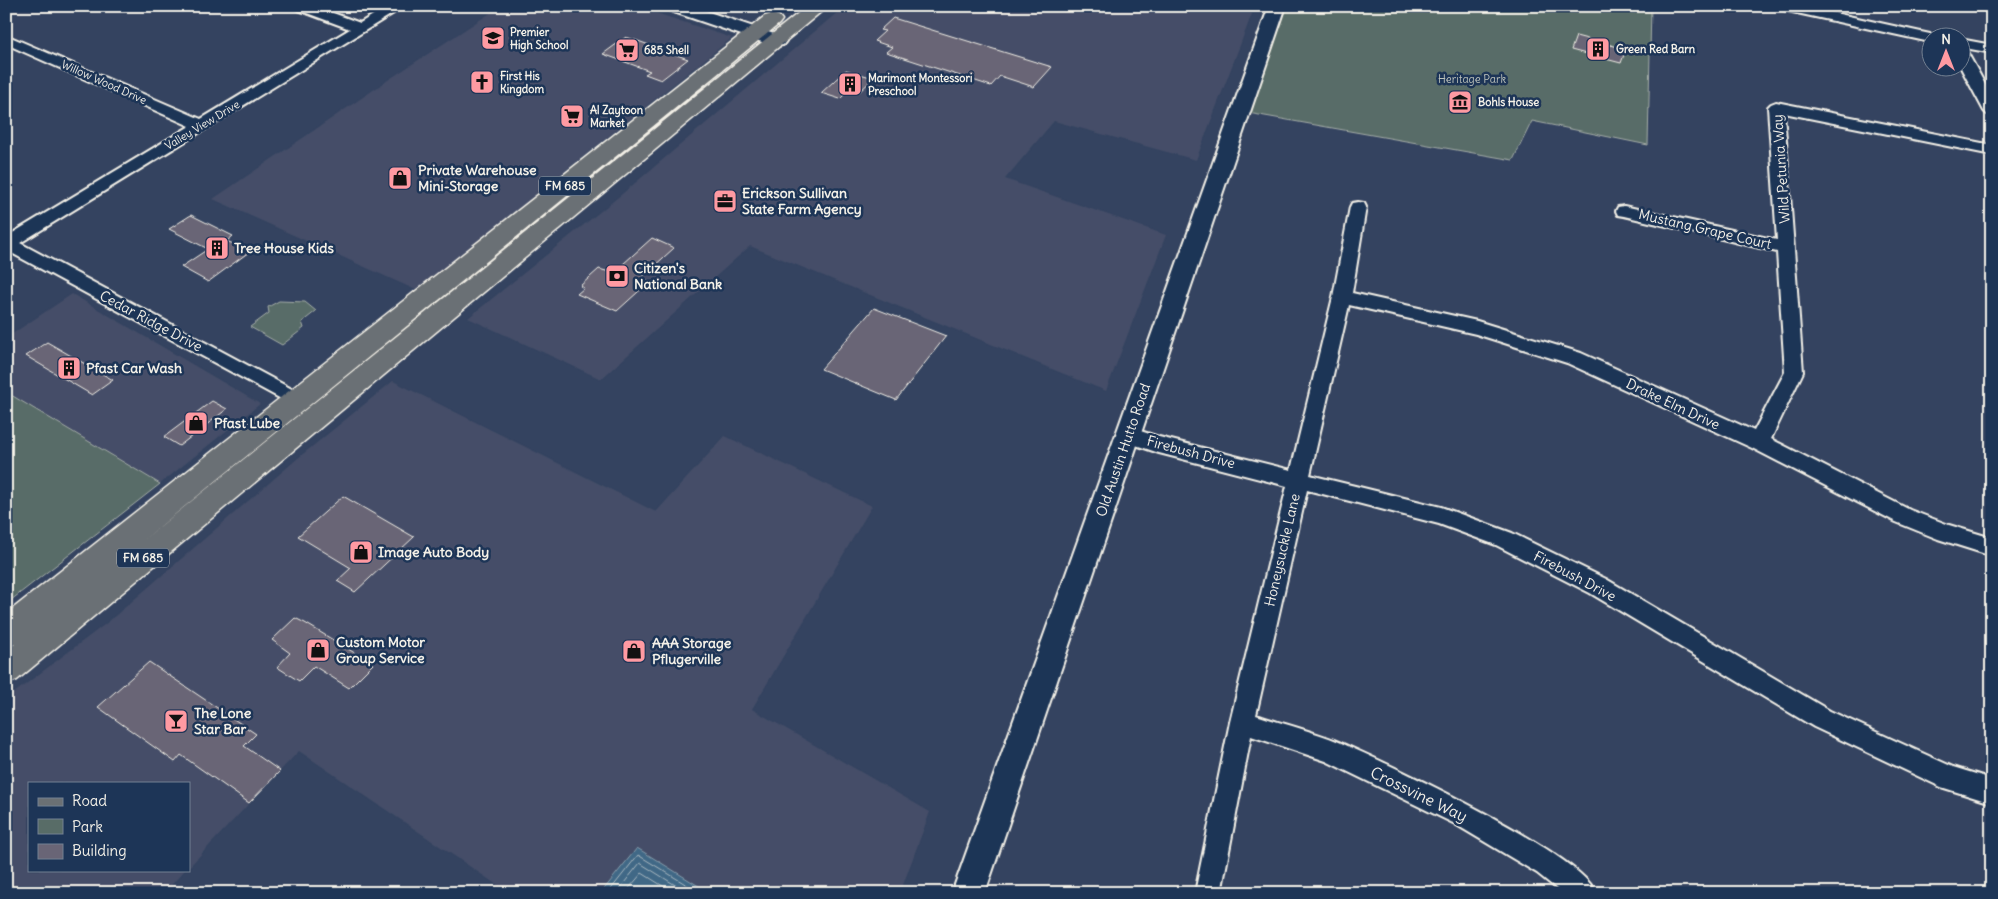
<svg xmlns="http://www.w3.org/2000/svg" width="1998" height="899" font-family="Delius,sans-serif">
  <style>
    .built { fill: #444d67 }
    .green { fill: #586c67; stroke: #a6aea8 }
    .water { fill: #3f6786; stroke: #879ead }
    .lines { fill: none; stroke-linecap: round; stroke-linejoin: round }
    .shore { stroke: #acbac1; stroke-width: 1 }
    .building { fill: #696576; stroke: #f4f1e8 }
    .minor-casing { stroke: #f4f1e8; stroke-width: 4 }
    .tertiary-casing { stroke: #f4f1e8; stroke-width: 4 }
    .primary-casing { stroke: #f4f1e8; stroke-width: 3 }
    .minor { fill: #1d3557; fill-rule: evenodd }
    .tertiary { fill: #1d3557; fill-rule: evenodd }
    .primary { fill: #6b7074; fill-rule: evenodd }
    .labels { text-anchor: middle; stroke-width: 5; stroke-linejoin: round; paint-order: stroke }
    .far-poi-label { font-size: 11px; font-weight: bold; fill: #f4f1e8; stroke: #1d3557; text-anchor: start }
    .far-park-label { font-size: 11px; fill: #bdc2bb; stroke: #1d3557 }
    .far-street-label { font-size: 11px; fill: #f4f1e8; stroke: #1d3557 }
    .shield { fill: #1d3557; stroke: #b4b9bc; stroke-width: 1 }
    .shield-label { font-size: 12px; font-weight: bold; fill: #f4f1e8 }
    .street-label { font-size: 14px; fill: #f4f1e8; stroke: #1d3557 }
    .poi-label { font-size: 14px; font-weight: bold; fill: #f4f1e8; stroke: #1d3557; text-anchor: start }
    .near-street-label { font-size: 16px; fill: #f4f1e8; stroke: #1d3557 }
  </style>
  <rect width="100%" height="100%" fill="#344360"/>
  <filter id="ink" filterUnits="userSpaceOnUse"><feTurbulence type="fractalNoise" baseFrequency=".02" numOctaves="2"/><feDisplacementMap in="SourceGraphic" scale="10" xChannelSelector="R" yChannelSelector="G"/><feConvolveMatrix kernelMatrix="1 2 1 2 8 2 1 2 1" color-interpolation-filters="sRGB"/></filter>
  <g filter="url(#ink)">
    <path class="built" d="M501,6H635L732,38L416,290L213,199L388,80Z
      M845,6H1255L1196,160L1054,121L1005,179L1166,235L1106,391L750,246L601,379L468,318L622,194Z
      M72,294L260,404L160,484L6,392V338Z
      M393,381L656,512L725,436L872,506L752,709L930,812L900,893H509L299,751L189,867V783H29V870H185L164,893H6V699L108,622L298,458Z"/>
    <path class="green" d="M1285,6H1651L1648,145L1532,121L1513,160L1248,113Z
      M279,301L305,302L316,311L302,322L304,328L282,345L250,327L269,313L268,307Z
      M6,392L160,484L6,604Z"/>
    <path class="water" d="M637,848L710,893H601Z"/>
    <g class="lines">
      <path class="shore" d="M608,893L638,855L700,893
        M616,893L640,863L688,893
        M625,893L642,873L674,893"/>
    </g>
    <path class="building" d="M893,18L1052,67L1034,87L1000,76L991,86L886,52L892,47L874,41L885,31L880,30Z
      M1576,36L1626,49L1621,63L1571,50Z
      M626,37L638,41L688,59L661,80L645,74L650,71L603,54Z
      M846,70L874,78L859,92L850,89L840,99L821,93Z
      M191,215L233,236L227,241L249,252L208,282L181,267L208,249L169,229Z
      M652,238L674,248L641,278L649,282L617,311L577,294L584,288L580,286L599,269L613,273Z
      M874,308L946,336L896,400L821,369Z
      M47,342L113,380L92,395L26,356Z
      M212,401L227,409L179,446L164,437Z
      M343,496L414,537L355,592L337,581L351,568L298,536Z
      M295,618L305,623L373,664L349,688L314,666L299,681L277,667L290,653L272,640Z
      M149,662L256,734L244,746L280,771L249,803L181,755L175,762L98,707Z"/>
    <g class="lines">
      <g class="minor-casing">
        <path id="minor" d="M294,6H314L360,23L388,6H405L20,243L303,395L306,400L303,405L296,407L6,250V237L190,126L6,44V35L201,119L350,29L296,9Z
          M1776,6H1803L1930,34L1937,38H1930V42L1783,10Z
          M1960,39L1992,45V53L1965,48L1992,97V115L1987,114L1984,111L1960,66Z
          M1776,102L1992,145V155L1784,113L1803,372L1771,439L1910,510L1949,525L1992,538V556L1938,539L1896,522L1752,448L1567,363L1476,334L1349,305L1310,475L1441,507L1512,533L1606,579L1830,711L1953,767L1992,779V803L1941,787L1814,727L1590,593L1496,545L1439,524L1307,490L1256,715C1283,724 1312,731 1339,742C1386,763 1579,852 1596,893H1562L1537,873L1455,824L1326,761L1251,736L1221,893H1195L1230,722L1287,486L1159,453L1121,440L1118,435L1121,430L1128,427L1159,437L1291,470L1333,297L1350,207L1352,203L1358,202L1364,203L1366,207L1352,293L1477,321L1581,353L1754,431L1785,372L1777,252L1624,216L1618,215L1616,211L1618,207L1624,206L1777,240L1768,107L1771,104Z"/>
      </g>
      <g class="tertiary-casing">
        <path id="tertiary" d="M666,6H691L783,37L786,41L783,45L777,46L771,45L668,10Z
          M1269,6H1286L985,893H952Z"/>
      </g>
      <g class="primary-casing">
        <path id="primary" d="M807,6H828L17,680L6,684V650L15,644L6,647V614L765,16L772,14L779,16L782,20L779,24L142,541Z"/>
      </g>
      <use href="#minor" class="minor"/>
      <use href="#tertiary" class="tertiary"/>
      <use href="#primary" class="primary"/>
    </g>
  </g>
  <defs>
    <g id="school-square" transform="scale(1.25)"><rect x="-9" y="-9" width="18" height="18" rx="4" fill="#ff9aa2" stroke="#1d3557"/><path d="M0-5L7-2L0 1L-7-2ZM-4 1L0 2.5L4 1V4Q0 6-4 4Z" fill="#111"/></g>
    <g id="building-square" transform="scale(1.25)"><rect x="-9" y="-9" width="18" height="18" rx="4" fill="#ff9aa2" stroke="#1d3557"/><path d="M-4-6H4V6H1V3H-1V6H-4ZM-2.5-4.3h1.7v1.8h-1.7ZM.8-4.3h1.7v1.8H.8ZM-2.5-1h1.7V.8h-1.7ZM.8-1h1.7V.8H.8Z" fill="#111"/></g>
    <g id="supermarket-square" transform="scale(1.25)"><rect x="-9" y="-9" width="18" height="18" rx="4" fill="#ff9aa2" stroke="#1d3557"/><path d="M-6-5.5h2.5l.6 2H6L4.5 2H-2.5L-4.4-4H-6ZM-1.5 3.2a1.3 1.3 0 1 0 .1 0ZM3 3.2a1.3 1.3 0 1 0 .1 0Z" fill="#111"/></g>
    <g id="church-square" transform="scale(1.25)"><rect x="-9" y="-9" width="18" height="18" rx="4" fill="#ff9aa2" stroke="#1d3557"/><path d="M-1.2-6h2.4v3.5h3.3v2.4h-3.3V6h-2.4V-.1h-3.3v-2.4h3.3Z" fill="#111"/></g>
    <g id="museum-square" transform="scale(1.25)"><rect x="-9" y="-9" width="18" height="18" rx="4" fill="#ff9aa2" stroke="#1d3557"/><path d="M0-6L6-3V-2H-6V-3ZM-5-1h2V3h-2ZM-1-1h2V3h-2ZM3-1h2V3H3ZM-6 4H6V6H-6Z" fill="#111"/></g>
    <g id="shop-square" transform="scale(1.25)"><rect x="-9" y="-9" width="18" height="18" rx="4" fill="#ff9aa2" stroke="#1d3557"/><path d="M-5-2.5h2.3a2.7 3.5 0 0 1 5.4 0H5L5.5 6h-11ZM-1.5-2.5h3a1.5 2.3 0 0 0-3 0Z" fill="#111"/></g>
    <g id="office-square" transform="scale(1.25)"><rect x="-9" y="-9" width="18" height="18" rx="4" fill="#ff9aa2" stroke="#1d3557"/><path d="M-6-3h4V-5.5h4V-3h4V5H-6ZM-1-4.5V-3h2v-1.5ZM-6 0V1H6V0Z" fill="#111"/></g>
    <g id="bank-square" transform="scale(1.25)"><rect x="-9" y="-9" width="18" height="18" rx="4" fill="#ff9aa2" stroke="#1d3557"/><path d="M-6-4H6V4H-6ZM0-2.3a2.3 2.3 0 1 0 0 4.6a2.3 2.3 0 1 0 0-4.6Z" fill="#111"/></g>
    <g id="bar-square" transform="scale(1.25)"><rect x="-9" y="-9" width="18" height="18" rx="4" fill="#ff9aa2" stroke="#1d3557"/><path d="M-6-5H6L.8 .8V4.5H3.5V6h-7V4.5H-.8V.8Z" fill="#111"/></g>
  </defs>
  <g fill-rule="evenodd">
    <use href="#school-square" x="493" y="38"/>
    <use href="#building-square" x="1598" y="49"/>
    <use href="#supermarket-square" x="627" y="50"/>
    <use href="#church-square" x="482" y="82"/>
    <use href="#building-square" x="850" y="84"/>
    <use href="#museum-square" x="1460" y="102"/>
    <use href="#supermarket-square" x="572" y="116"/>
    <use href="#shop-square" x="400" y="178"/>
    <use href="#office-square" x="725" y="201"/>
    <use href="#building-square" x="217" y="248"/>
    <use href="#bank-square" x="617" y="276"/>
    <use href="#building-square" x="69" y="368"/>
    <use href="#shop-square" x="196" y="423"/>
    <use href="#shop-square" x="361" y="552"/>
    <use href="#shop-square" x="318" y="650"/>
    <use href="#shop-square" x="634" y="651"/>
    <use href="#bar-square" x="176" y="721"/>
  </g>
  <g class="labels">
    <g class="far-poi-label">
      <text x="510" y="36">Premier<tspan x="510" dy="13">High School</tspan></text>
      <text x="1616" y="53">Green Red Barn</text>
      <text x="644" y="54">685 Shell</text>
      <text x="500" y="80">First His<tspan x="500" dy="13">Kingdom</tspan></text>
      <text x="868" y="82">Marimont Montessori<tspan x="868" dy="13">Preschool</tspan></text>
      <text x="1478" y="106">Bohls House</text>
      <text x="590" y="114">Al Zaytoon<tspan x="590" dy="13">Market</tspan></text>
    </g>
    <g class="far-park-label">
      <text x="1472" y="83">Heritage Park</text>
    </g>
    <g class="far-street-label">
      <text transform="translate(104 82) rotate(24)" y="4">Willow Wood Drive</text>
      <text transform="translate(202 125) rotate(-31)" y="4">Valley View Drive</text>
    </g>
    <g class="shield">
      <rect x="539" y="176.5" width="52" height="19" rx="4"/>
      <rect x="117" y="548.5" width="52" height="19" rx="4"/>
    </g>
    <g class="shield-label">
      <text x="565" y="190">FM 685</text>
      <text x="143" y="562">FM 685</text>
    </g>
    <g class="street-label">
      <text transform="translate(1781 169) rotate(-94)" y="5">Wild Petunia Way</text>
      <text transform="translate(1705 229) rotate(13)" y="5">Mustang Grape Court</text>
      <text transform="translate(151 321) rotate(28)" y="5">Cedar Ridge Drive</text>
      <text transform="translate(1673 404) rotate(25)" y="5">Drake Elm Drive</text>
      <text transform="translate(1123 450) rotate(-71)" y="5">Old Austin Hutto Road</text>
      <text transform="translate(1191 452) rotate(15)" y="5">Firebush Drive</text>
      <text transform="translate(1282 550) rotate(-77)" y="5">Honeysuckle Lane</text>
      <text transform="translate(1575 576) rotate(28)" y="5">Firebush Drive</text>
    </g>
    <g class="poi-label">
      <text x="418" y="175">Private Warehouse<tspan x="418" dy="16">Mini-Storage</tspan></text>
      <text x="742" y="198">Erickson Sullivan<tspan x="742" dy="16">State Farm Agency</tspan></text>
      <text x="234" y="253">Tree House Kids</text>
      <text x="634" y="273">Citizen's<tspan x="634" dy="16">National Bank</tspan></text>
      <text x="86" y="373">Pfast Car Wash</text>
      <text x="214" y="428">Pfast Lube</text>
      <text x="378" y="557">Image Auto Body</text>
      <text x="336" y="647">Custom Motor<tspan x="336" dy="16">Group Service</tspan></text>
      <text x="652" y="648">AAA Storage<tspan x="652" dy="16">Pflugerville</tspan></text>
      <text x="194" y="718">The Lone<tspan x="194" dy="16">Star Bar</tspan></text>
    </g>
    <g class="near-street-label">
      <text transform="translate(1419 794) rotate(26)" y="6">Crossvine Way</text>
    </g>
  </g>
  <rect width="1998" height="899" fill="none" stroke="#1d3557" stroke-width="25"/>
  <rect x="12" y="12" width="1973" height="874" fill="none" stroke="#f4f1e8" stroke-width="2" filter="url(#ink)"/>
  <rect x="28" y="782" width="162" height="90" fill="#1d3557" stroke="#738091"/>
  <rect x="38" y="798" width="25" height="8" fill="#6b7074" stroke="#738091"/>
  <text x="72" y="806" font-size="15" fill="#f4f1e8">Road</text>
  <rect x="38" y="819" width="25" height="15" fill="#586c67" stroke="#738091"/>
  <text x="72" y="832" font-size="15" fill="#f4f1e8">Park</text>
  <rect x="38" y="844" width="25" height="15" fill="#696576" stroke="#738091"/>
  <text x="72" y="856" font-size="15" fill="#f4f1e8">Building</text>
  <g transform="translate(1946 52)"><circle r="24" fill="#1d3557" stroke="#738091"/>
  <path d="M0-4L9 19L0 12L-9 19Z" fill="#ff9aa2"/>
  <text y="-8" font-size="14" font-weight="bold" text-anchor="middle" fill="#f4f1e8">N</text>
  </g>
</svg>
